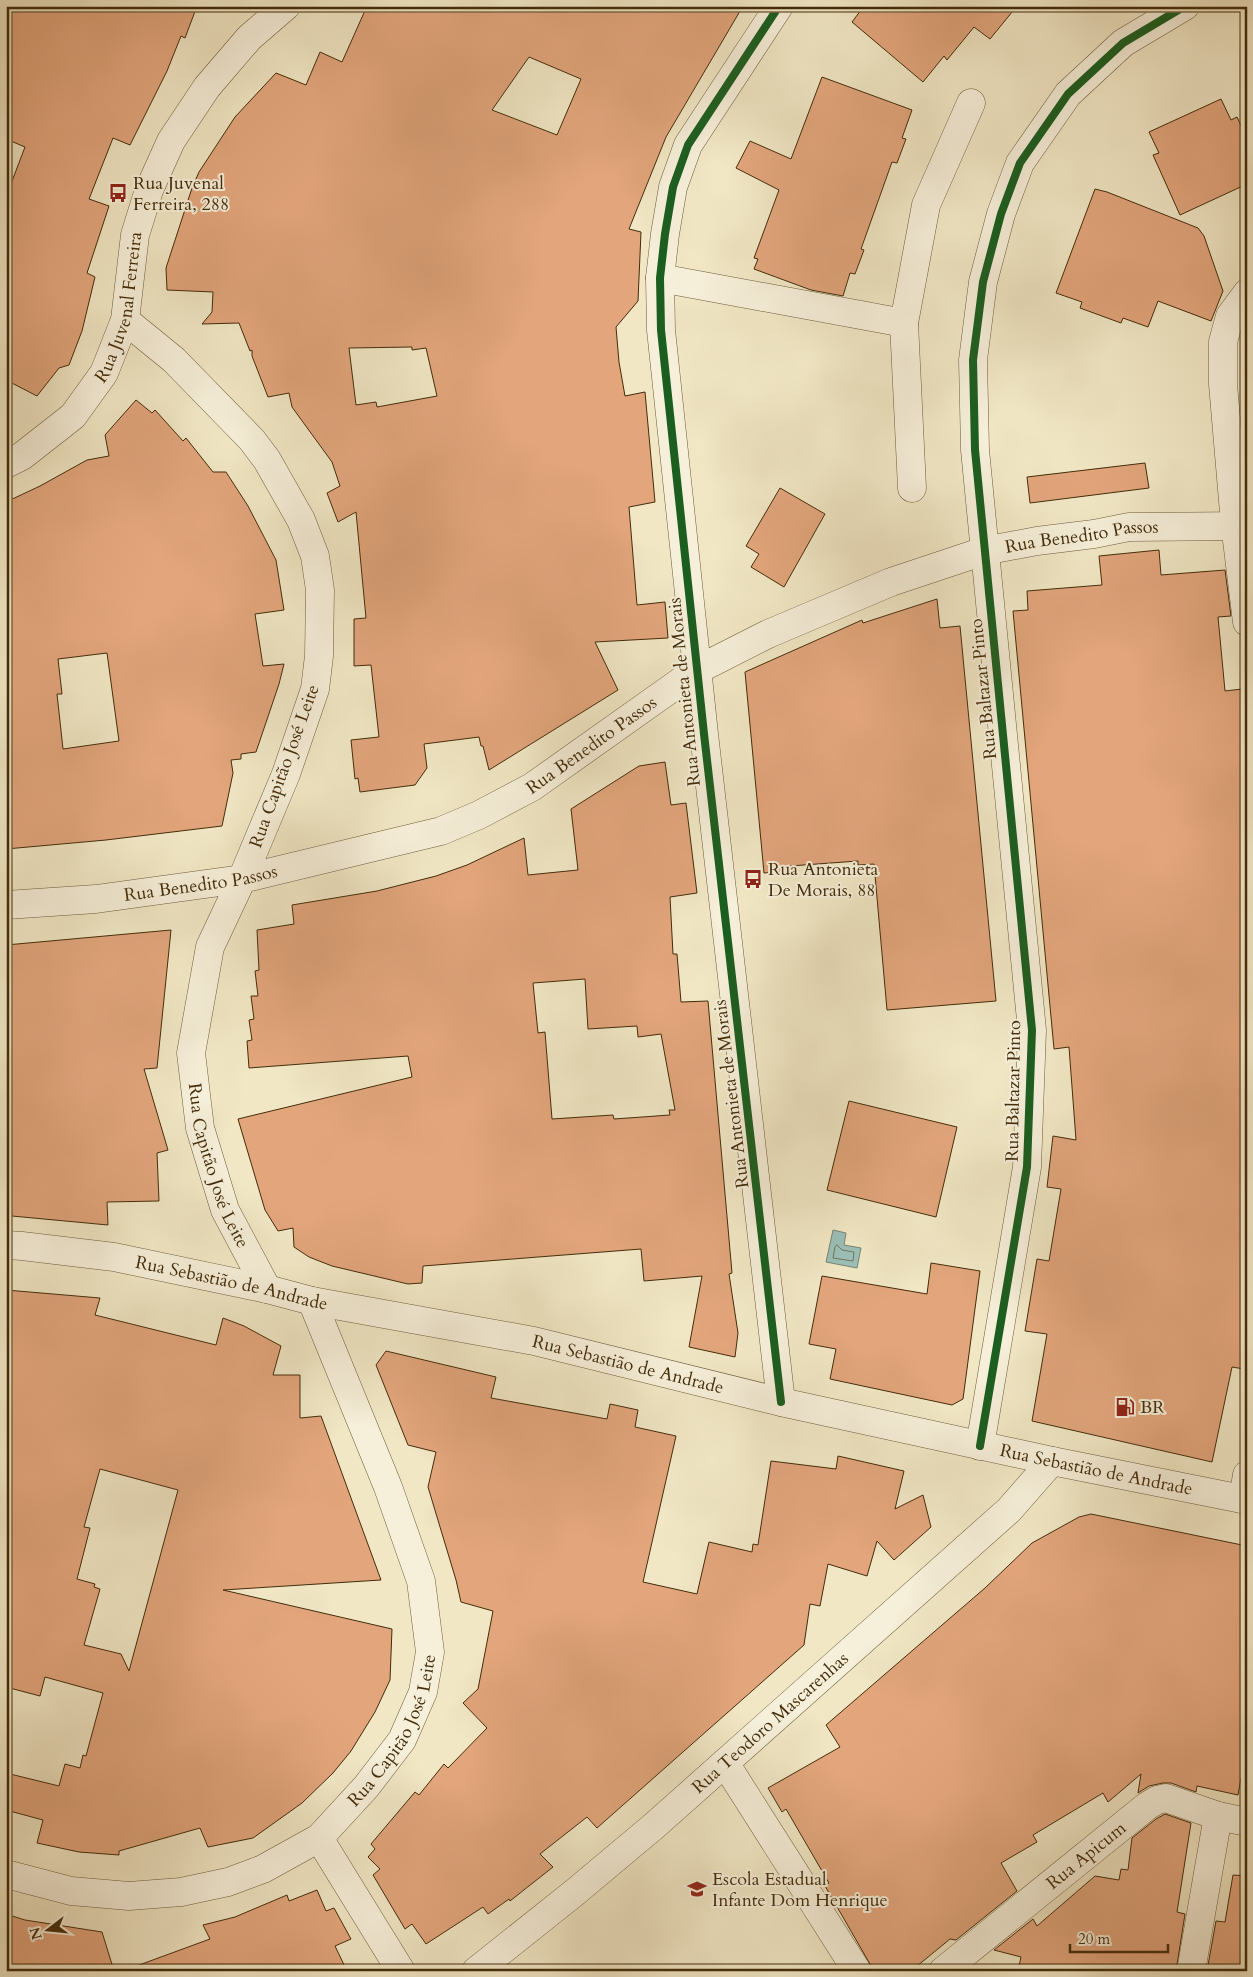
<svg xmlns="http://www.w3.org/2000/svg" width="1253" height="1977" font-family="Cardo,serif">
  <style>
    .water { fill: #9bbfb7; stroke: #788472 }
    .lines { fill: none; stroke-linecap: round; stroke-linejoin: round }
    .shore { stroke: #6f7660; stroke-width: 1 }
    .building { fill: #e2a57c; stroke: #432c0a; fill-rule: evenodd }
    .minor-casing { stroke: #6e5b39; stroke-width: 29 }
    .minor { stroke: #f6efd9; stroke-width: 28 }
    .cycleway-casing { stroke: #f6efd9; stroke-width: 11 }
    .cycleway { stroke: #1b5e20; stroke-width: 8 }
    .labels { text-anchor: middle; stroke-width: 4; stroke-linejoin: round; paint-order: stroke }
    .poi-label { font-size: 18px; fill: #432c0a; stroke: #f6efd9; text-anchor: start }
    .street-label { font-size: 18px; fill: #432c0a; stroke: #f6efd9 }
  </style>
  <rect width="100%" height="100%" fill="#f1e7c5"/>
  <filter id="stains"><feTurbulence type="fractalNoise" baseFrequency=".004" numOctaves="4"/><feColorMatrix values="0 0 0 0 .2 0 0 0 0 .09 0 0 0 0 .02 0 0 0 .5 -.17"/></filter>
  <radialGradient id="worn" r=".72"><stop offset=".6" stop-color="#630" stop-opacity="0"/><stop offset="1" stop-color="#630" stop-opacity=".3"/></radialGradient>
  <path class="water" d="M833,1230L846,1233L844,1245L861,1248L857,1268L826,1262Z"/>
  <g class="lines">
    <path class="shore" d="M837,1245L842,1250L854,1252L853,1261L833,1258L835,1247Z"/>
  </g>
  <path class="building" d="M6,6H197L185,38L181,36L167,71L130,145L113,138L89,199L109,206L87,273L95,277L82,331L69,365L59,368L37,396L6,380V197L25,147L6,139Z
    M367,6H743L666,137L629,229L641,232L638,301L616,327L619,362L625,396L645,392L655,502L629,507L637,605L665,602L668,638L595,642L618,690L489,770L483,746H481L479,737L424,744L427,768L415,785L360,792L358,778L355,779L351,740L379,737L371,665L354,666V619L366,618L356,512L338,522L327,493L340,486L332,462L292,407L289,393L268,397L252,356V350L250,351L239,323L202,324L212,312L213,292L167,290L166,268L192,188L199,172L235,117L276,73L306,85L320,52L342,62ZM529,57L581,79L557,135L492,110ZM412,347V350L426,348L437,396L377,407L376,402L356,405L349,348Z
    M864,6H1017L990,39L974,27L947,60L944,56L923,82L852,22Z
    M822,77L912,110L902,138L906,139L897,163L892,162L861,249L864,250L855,274L850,273L843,296L811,290L754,269L758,259L754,258L779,190L736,168L750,141L791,159Z
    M1221,99L1231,120L1237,117L1247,138V184L1180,215L1153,155L1159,153L1149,132Z
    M1095,189L1107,192L1198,228L1204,236L1223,291L1211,321L1158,301L1148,327L1123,318L1121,323L1080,308L1082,302L1056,293Z
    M136,400L152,413L155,410L183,441L186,438L213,472H226L248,506L276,560L284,610L255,614L263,666L284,664L279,684L256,752L241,754V759L231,760L233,773L222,826L106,840L6,849V502L40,486L87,460L109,456L105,435ZM107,653L119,741L63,749L57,694H62L58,659Z
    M1145,463L1149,488L1030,503L1027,477Z
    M780,488L825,514L784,587L751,567L759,554L746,546Z
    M1159,550L1161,575L1225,570L1231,616L1218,617L1225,691L1242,689L1247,748V1354L1244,1369L1232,1367L1212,1462L1032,1421L1047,1334L1025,1331L1037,1259L1049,1261L1061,1189L1047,1187L1053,1136L1076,1140L1069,1047L1054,1049L1013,611L1028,610L1027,591L1102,585L1099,556Z
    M937,599L940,628L960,626L996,1001L887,1010L874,864L858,865V861L790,866V871L764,873L745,672L862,620L863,623Z
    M665,762L671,805L686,803L697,893L670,897L673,954H677L681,1002L708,1001L732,1273L729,1274L738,1333L735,1357L689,1347L702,1276L644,1281L641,1249L423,1266L422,1283L408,1284L332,1266L309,1257L294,1247L293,1228L278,1231L265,1210L238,1119L412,1077L408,1056L249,1068L247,1041L252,1040L249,1020L254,1019L251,996H258L255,971L259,970L257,930L294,924L292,905L377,891L436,876L467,865L524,838L528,875L578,870L571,809L639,766ZM585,979L588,1029L637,1026L638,1037L661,1034L675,1110H669L670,1115L614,1119L613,1115L552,1119L545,1032L538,1033L533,983Z
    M171,930L157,1068L144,1069L168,1150L157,1153L159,1201L107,1202L108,1225L12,1216L6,1153V945Z
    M849,1101L957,1127L936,1217L827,1190Z
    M931,1263L980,1271L963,1399L952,1405L830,1379L836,1349L809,1344L822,1276L927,1294Z
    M6,1290L100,1298L95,1315L216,1345L223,1318L244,1326L281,1346L273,1375H300V1418L321,1416L381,1580L223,1590L392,1629L390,1680L375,1712L351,1751L333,1773L302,1803L253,1838L208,1847L200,1828L119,1851V1855L79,1852L37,1843L43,1820L6,1810V1773L59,1786L65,1764L80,1768L83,1755L86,1756L103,1693L45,1677L40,1696L6,1687ZM100,1469L178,1490L129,1671L121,1654L84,1645L100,1589L94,1587L95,1584L77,1579L90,1528L84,1527Z
    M386,1351L496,1377L491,1398L607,1419L610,1404L638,1410L635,1427L676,1436L643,1582L697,1594L709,1542L752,1552L753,1544L758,1545L771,1461L836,1469L838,1456L904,1471L895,1509L923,1495L931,1527L894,1560L877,1541L867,1576L828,1564L820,1606L810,1604L804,1645L597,1828L587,1817L540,1854L553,1867L510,1901L509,1899L488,1914L483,1907L426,1944L412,1924L405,1929L373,1875L380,1869L368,1857L375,1849L371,1844L415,1792L419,1795L444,1764L448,1768L487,1728L463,1703L478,1689L493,1611L461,1602L456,1580L428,1487L436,1452L408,1445L376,1365Z
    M1091,1514L1247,1546V1760L1244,1779L1241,1778L1238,1795L1197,1786L1196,1792L1171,1783H1163L1149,1786L1138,1793L1141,1774L1108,1802L1103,1793L1033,1835L1037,1842L1001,1863L1017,1891L956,1940L950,1939L911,1971H874L825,1886L829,1883L786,1809L782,1812L768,1788L840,1747L826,1725L985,1588L1032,1543L1079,1517Z
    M1165,1814L1191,1823L1177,1912L1185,1914L1176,1971H1018L1021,1957L994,1950L1033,1919L1037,1926L1095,1876L1119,1880L1121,1869L1128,1870L1132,1838L1156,1819Z
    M1233,1875L1247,1876V1971H1207L1216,1921L1225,1922Z
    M317,1890L326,1911L334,1908L351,1939L335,1946L347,1971H131V1968L210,1939L203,1925L235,1917L287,1895L289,1901Z
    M6,1914L25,1920L102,1932L114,1971H6Z"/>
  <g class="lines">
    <g class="minor-casing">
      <g id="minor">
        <path d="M779,6L688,145L673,187L665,234L660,278L661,330L704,734L781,1402"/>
        <path d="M660,278L904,323"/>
        <path d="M1247,293L1230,316L1223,342V384L1235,524L1247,622"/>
        <path id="s1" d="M125,320L174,360L252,440L267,460L301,520L315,556L320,590L319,656L315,689L286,774L242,879L210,947L191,1053L200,1128L225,1210L267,1289"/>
        <path id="s2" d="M6,464L22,456L73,416L104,373L125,320L135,235L149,190L171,141L207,87L249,38L286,6"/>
        <path d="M912,488L904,323L926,205L971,103"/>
        <path id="s3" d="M6,905L96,899L242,879L441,831L479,815L532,787L697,670L768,634L891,582L984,551L1037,541L1094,534L1129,527L1247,526"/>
        <path id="s4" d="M6,1245L22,1246L114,1257L267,1289L312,1301L534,1341L781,1402L1052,1461L1247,1500"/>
        <path d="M980,1446L1027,1167L1032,1030L975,450L973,360L983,282L1001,214L1020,163L1068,94L1123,43L1185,6"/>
        <path d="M1243,1499L1247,1475"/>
        <path d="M725,1763L857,1971"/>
        <path d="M319,1838L401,1971"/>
        <path id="s5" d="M6,1874L71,1891L129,1896L181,1892L228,1882L263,1869L319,1838L366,1787L402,1740L423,1692L430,1652L421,1581L388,1487L312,1301"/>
        <path id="s6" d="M476,1971L574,1893L654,1826L1009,1510L1052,1461"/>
        <path id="s7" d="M943,1971L1147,1806L1157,1800L1166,1798L1218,1816L1247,1822"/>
        <path d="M1191,1971L1218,1816"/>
      </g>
    </g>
    <use href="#minor" class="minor"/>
    <g class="cycleway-casing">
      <path id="cycleway" d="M779,6L688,145L673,187L665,234L660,278L661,330L704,734L781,1402
        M980,1446L1027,1167L1032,1030L975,450L973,360L983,282L1001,214L1020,163L1068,94L1123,43L1185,6"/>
    </g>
    <use href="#cycleway" class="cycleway"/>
  </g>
  <defs>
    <g id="bus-bare" transform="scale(1.5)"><path d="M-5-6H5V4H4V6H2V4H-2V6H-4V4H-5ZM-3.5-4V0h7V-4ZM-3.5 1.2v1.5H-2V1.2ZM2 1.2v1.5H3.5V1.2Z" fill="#8f2418" stroke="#f6efd9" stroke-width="2.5" paint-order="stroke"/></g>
    <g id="fuel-bare" transform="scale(1.5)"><path d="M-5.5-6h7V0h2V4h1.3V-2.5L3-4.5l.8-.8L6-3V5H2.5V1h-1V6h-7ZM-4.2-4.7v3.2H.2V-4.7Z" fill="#8f2418" stroke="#f6efd9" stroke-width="2.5" paint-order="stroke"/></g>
    <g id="school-bare" transform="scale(1.5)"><path d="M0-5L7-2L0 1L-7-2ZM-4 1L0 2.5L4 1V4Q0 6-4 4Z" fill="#8f2418" stroke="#f6efd9" stroke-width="2.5" paint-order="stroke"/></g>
  </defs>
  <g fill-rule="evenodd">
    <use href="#bus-bare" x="118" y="193"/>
    <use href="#bus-bare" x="753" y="879"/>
    <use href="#fuel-bare" x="1125" y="1407"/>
    <use href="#school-bare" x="697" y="1889"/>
  </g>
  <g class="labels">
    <g class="poi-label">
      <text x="133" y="189">Rua Juvenal<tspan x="133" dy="21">Ferreira, 288</tspan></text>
      <text x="768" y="875">Rua Antonieta<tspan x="768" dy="21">De Morais, 88</tspan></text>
      <text x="1140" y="1413">BR</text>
      <text x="712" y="1885">Escola Estadual<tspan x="712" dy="21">Infante Dom Henrique</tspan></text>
    </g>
    <g class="street-label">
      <text dy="6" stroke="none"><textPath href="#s2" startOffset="204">Rua Juvenal Ferreira</textPath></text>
      <text dy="6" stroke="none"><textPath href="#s3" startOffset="1156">Rua Benedito Passos</textPath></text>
      <text transform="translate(983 689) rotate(-96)" y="6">Rua Baltazar Pinto</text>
      <text transform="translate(684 692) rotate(-96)" y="6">Rua Antonieta de Morais</text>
      <text dy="6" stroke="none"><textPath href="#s3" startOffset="616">Rua Benedito Passos</textPath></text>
      <text transform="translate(284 766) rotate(-70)" y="6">Rua Capitão José Leite</text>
      <text dy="6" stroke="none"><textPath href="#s3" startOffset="196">Rua Benedito Passos</textPath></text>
      <text transform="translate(1013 1091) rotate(-89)" y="6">Rua Baltazar Pinto</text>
      <text transform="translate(731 1094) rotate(-97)" y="6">Rua Antonieta de Morais</text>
      <text dy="6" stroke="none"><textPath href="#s1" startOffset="944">Rua Capitão José Leite</textPath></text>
      <text dy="6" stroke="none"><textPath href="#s4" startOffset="229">Rua Sebastião de Andrade</textPath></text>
      <text dy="6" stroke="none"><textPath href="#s4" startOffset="634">Rua Sebastião de Andrade</textPath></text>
      <text dy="6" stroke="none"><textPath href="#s4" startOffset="1114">Rua Sebastião de Andrade</textPath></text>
      <text dy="6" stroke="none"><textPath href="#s6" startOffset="385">Rua Teodoro Mascarenhas</textPath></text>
      <text dy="6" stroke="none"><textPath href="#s5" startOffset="460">Rua Capitão José Leite</textPath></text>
      <text dy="6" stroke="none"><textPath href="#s7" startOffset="184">Rua Apicum</textPath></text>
    </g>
  </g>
  <rect width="1253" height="1977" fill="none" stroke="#f1e7c5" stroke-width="25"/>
  <rect x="8" y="8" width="1238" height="1962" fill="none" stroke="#432c0a" stroke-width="2.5"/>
  <rect x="12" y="12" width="1228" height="1952" fill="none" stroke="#432c0a"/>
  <g transform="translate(48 1930) rotate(254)" stroke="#f6efd9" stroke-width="4" paint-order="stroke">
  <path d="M0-4L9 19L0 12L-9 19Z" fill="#432c0a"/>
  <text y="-8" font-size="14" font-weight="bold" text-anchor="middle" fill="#432c0a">N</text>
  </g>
  <path d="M1070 1944v8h98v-8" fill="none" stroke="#432c0a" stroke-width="2.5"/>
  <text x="1078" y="1944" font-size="15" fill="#432c0a" stroke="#f6efd9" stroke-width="4" paint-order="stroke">20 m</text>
  <rect width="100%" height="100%" filter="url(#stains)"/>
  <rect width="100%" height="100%" fill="url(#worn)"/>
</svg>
